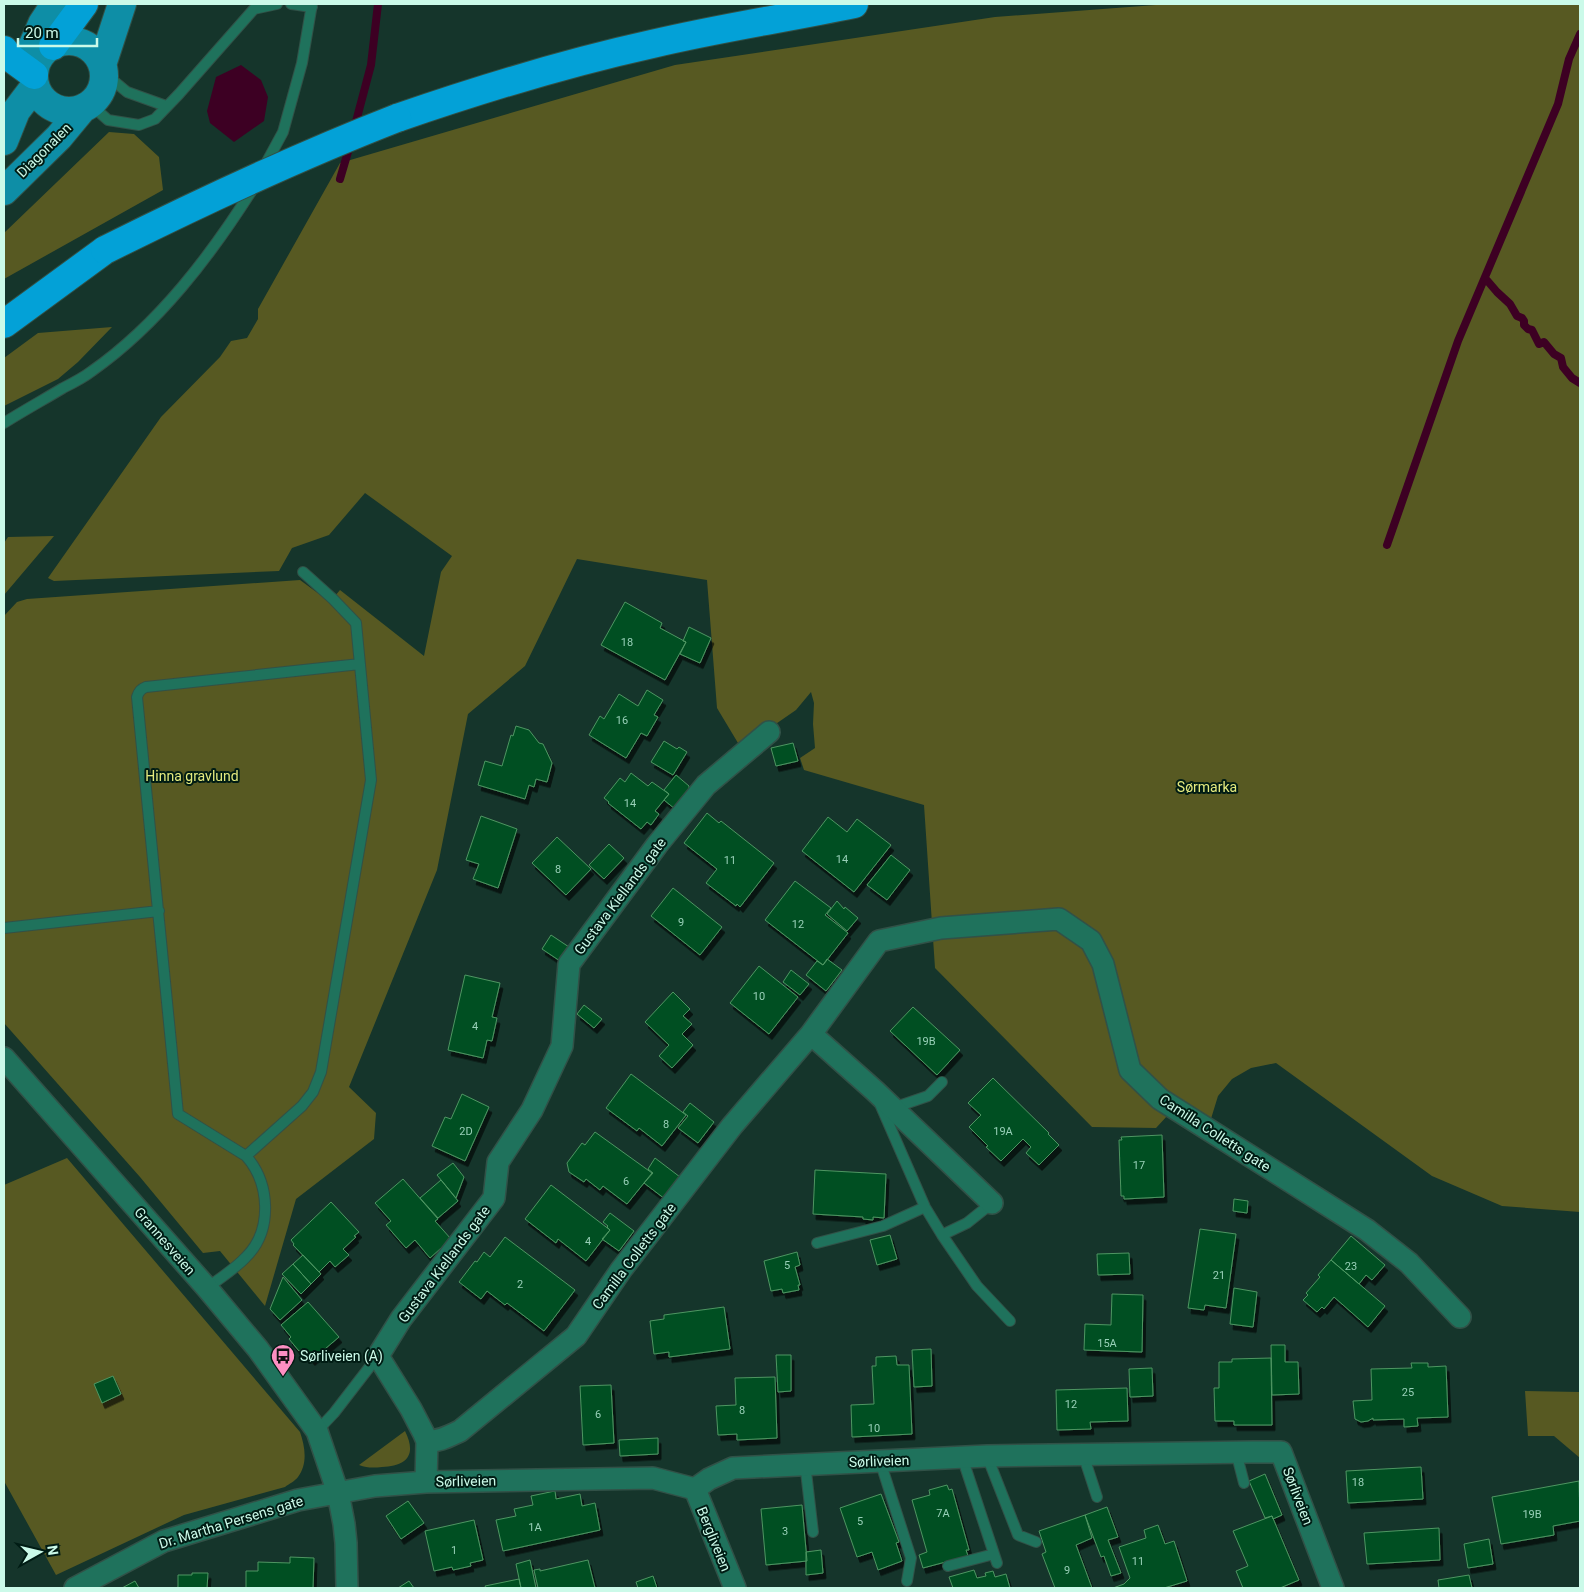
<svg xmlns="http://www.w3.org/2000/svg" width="1584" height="1592" font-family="Roboto,sans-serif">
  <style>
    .green { fill: #575922 }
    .water { fill: #3d0023 }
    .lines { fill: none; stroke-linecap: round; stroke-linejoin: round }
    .stream { stroke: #3d0023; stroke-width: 8 }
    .building { fill: #005023; stroke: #4e9662; filter: url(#shadow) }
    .lane-casing { stroke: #315147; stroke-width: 12 }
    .street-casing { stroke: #315147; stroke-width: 24 }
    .primary-casing { stroke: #315147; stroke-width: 30 }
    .highway-casing { stroke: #315147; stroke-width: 30 }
    .lane { stroke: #1f725c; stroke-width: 10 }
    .street { stroke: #1f725c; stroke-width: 21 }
    .primary { stroke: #0e8ea6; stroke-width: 28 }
    .highway { stroke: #03a1d7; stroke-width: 28 }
    .highway-bridge-casing { stroke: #315147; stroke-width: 30; stroke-linecap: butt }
    .highway-bridge { stroke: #03a1d7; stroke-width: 28 }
    .labels { text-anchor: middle; stroke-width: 4; stroke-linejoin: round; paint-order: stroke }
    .number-label { font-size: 11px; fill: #98d0b8 }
    .street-label { font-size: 14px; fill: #cbfae9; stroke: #001c14 }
    .park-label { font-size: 14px; fill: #e5eb7f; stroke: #001c14 }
    .poi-label { font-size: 14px; fill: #cbfae9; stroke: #001c14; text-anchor: start }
  </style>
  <defs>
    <filter id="shadow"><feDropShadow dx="3" dy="5.5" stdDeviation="0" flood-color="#0009"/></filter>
  </defs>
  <rect width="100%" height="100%" fill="#15352b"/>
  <path class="green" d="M1169,4H1580V1212L1502,1206L1432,1176L1276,1063L1251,1068L1232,1079L1218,1096L1210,1122L1180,1102L1156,1128L1092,1127L935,968L924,805L804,770L800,758L815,748L813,724L814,703L811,692L796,710L741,748L717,708L707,580L577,559L525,666L468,714L437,870L349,1087L376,1113L374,1139L296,1199L265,1306L220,1251L203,1253L140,1177L4,1023V616L17,602L27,599L300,580L330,602L340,590L424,656L441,572L452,556L365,493L329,535L292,548L279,571L54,581L48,578L161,417L220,357L231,341L247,338L258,319V309L340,163L675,65L995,17Z
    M109,132L134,134L159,157L163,190L4,279V233Z
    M112,327L78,362L58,379L4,406V358L38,333Z
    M54,536L4,595V543L8,537Z
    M67,1158L300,1432C305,1447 308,1463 298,1477C295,1481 289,1484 285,1487L184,1515L56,1575L4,1481V1185Z
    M1525,1391L1580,1392V1458L1554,1436H1528Z
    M405,1431C417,1455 407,1466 382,1467C373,1468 367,1468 359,1465Z"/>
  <path class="water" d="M241,65L261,80L268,97L264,121L234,142L210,123L207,111L216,77Z"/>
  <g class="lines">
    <path class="stream" d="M354,129L371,65L378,4
      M340,179L350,145
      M1485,278L1497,292L1510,304L1517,316L1522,318L1524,321V325L1528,329L1532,330L1539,344L1544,342L1554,354L1561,358L1563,367L1572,378L1580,383
      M1387,545L1458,341L1558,104L1569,59L1580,34"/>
  </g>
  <path class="building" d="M625,602L662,623L660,628L686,642L665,680L601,645Z
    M689,627L711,638L700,663L680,654L686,642L683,641Z
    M647,690L663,700L654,715L658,717L647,736L641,733L626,758L589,735L600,716L604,719L619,694L638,706Z
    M516,726L529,730L539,743L543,744L552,763L547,782L536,779L534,787L529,785L525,799L478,785L485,761L502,766L511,735L513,736Z
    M664,741L677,749L679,747L687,752L673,775L651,762Z
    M793,743L798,761L776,766L771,748Z
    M631,773L648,786L652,782L669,794L655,811L659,814L651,825L647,822L641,829L608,803L609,802L604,798L620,778L625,782Z
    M676,775L689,786V792L675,809L664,800L669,794L664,790Z
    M707,813L719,823L721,821L774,863L740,907L737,904L736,906L706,883L717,869L684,843Z
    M481,816L517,829L498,888L473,879L479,864L466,860Z
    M828,817L847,832L857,819L891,845L854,892L802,851Z
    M557,837L591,869L566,895L532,863Z
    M609,844L624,858L604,879L589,865Z
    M891,855L910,870L887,900L867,885Z
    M795,881L831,908L825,915L848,933L823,965L765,920Z
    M673,888L722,927L700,955L651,916Z
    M837,901L844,909L845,907L858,918L847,931L827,914Z
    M551,935L569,947L560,961L542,949Z
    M827,959L842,970L826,991L806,975L817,961L823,965Z
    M759,966L798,997L769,1034L730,1003Z
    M791,970L809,984L800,995L783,982Z
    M465,975L500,983L492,1017L497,1018L492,1041L487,1040L483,1058L448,1050Z
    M673,992L690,1009L683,1016L692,1024L682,1034L693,1045L672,1068L659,1056L669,1045L645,1022Z
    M584,1005L602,1019L594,1028L577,1014Z
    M913,1007L960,1050L937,1075L890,1031Z
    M631,1074L686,1115L662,1146L639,1128L637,1131L606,1108Z
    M993,1078L1049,1133L1048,1134L1059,1145L1039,1165L1026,1153L1031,1147L1023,1139L1001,1161L986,1147L988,1146L969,1127L981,1115L968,1103Z
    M462,1094L489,1107L465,1161L432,1146L445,1117L451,1119Z
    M690,1103L714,1122L698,1143L678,1128L688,1116L683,1112Z
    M595,1132L652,1173L627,1204L603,1186L600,1190L586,1179L584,1182L569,1172L567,1163L582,1143L585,1145Z
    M1162,1135L1164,1197L1124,1199V1196H1121L1119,1140H1122L1121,1137Z
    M655,1158L680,1177L665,1199L644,1183L653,1173L648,1169Z
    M453,1163L464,1177L456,1198L437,1175Z
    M815,1170L886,1174L884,1218L873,1217V1220L863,1219V1217L813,1214Z
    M403,1179L438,1219L435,1221L451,1239L430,1258L415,1240L406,1248L386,1225L391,1221L375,1203Z
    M441,1180L458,1201L438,1218L420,1198Z
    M551,1185L610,1230L586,1261L558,1239L556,1243L525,1219Z
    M1234,1199L1248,1201L1247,1213L1233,1211Z
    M331,1202L359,1232L354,1236L356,1237L343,1249L349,1255L335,1267L330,1261L319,1272L293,1245L294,1244L291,1240Z
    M610,1213L634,1231L619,1251L602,1239L610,1230L607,1227L608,1226L603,1222Z
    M1200,1229L1236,1234L1226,1308L1205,1305L1204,1310L1188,1308Z
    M890,1235L897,1259L877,1265L870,1240Z
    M1351,1236L1385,1265L1372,1280L1366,1275L1359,1284L1331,1260Z
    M505,1237L575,1290L544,1331L507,1303L505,1305L487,1291L481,1299L459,1282L475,1261L477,1262L484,1252L490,1257Z
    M797,1252L800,1265L795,1267L800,1285H798L799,1290L783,1293L782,1289L771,1291L764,1261Z
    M1129,1253L1130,1274L1098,1275L1097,1254Z
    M303,1255L321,1274L311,1284L293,1264Z
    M1331,1260L1385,1306L1368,1327L1334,1297L1324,1309L1322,1307L1317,1312L1303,1300L1308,1295L1306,1293L1320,1277L1318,1275Z
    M293,1264L311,1284L301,1294L282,1274Z
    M283,1277L302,1300L280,1320L270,1309Z
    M1234,1288L1257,1292L1253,1327L1230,1324Z
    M1112,1294L1143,1295L1142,1352L1084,1350L1085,1324L1111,1325Z
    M308,1302L339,1337L312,1360L302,1349L299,1351L289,1339L291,1337L281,1325Z
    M724,1307L730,1349L669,1357V1352L654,1354L650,1321L664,1319V1315Z
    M1271,1345H1285V1362H1298L1299,1394L1272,1395Z
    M931,1349L932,1386L914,1387L912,1350Z
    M776,1355H791V1391L778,1392Z
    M896,1356L897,1365H909L912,1434L852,1437L851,1405L874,1404L872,1366H876V1357Z
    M1271,1358L1272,1425H1234V1421H1215L1214,1388H1219V1362H1232V1359Z
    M1411,1363H1428V1367L1446,1366L1448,1417L1417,1418L1418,1426L1404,1427V1419L1373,1420V1418L1368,1421L1361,1422L1355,1419L1353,1401L1372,1400L1371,1369L1412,1368Z
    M1152,1368L1153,1396L1130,1397L1129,1369Z
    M113,1376L121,1394L102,1403L94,1384Z
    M775,1377L777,1438L737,1440V1434L718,1435L716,1406L736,1405L735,1378Z
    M611,1385L614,1443L583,1445L580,1386Z
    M1127,1388L1128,1421L1090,1422L1091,1429L1057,1430L1056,1390Z
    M658,1438V1454L620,1456L619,1440Z
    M1421,1467L1423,1499L1348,1503L1346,1471Z
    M1265,1474L1282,1515L1273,1519L1272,1516L1265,1518L1249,1481Z
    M1579,1481L1580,1521L1553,1526L1554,1535L1501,1544L1492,1497Z
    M947,1485L949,1490L952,1489L969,1550H966L968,1556L923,1568L919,1555L927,1552L912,1500L930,1495L929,1490Z
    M555,1491L556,1499L580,1494L582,1506L595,1503L600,1530L503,1551L496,1520L516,1516L514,1509L533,1505L531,1496Z
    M881,1494L899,1542L896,1543L902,1561L878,1570L872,1552L857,1557L840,1508Z
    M408,1501L424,1523L401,1539L386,1516Z
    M802,1505L807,1561L766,1565L761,1509Z
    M1107,1507L1118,1537L1108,1540L1121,1573L1111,1576L1104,1556L1101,1557L1085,1515Z
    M1085,1515L1092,1538L1076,1545L1092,1588H1055L1042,1554L1046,1552L1039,1531Z
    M1272,1516L1299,1580L1280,1588H1243L1236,1571L1248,1566L1233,1531Z
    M474,1520L483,1560L470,1563L471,1566L453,1570L452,1567L434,1571L425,1531Z
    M1158,1525L1165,1544L1174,1541L1187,1581L1164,1588H1113L1124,1584L1130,1578L1119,1547L1146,1538L1144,1530Z
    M1439,1528L1440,1560L1367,1564L1364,1533Z
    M1489,1539L1493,1564L1468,1568L1464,1544Z
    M821,1550L823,1573L806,1575V1552Z
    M290,1557L314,1558L313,1588H246V1571H258V1562L290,1563Z
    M530,1560L536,1588H521L516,1564Z
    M588,1560L595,1588H538L534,1570L540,1569V1571Z
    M974,1570L977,1578L986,1576L985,1573L993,1571L995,1577L1006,1574L1010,1588H953L949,1577Z
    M192,1573H208L207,1588H176L178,1587V1575H192Z
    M1469,1575L1472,1588H1439L1438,1580Z
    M653,1576L657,1588H638L636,1582Z
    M519,1579L521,1588H486L485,1586Z
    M135,1581L139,1588H122Z
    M409,1581L414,1588H398Z"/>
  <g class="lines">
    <g class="lane-casing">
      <path id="lane" d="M291,4L312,7
        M103,72L127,92L166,106
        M90,104L108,120L139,125L155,119L179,94L254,9L277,4
        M264,167L283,132L302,63L312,4
        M4,423C23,411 43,400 63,388C73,383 83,378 92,371C159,324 211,255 254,187
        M4,928L159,911
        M880,1104L925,1207L942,1235L977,1286L1010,1321
        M893,1108L928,1096L942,1082
        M246,1156L302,1106L313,1092L321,1072L371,780L356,623L333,599L303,572
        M942,1235L967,1223L992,1203
        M817,1243L883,1226L925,1207
        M207,1288C220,1278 235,1269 246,1257C273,1230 270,1183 246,1156L178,1114L137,697C139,691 141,689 146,687L360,664
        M317,1431L334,1413L378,1356
        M1236,1452L1244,1483
        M1083,1454L1097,1497
        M987,1456L1018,1535L1036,1542
        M962,1457L997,1563
        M880,1461L911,1558L907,1581
        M805,1463L813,1532
        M948,1566L994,1554"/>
    </g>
    <g class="street-casing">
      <path id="street" d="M811,1034L875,1091L992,1203
        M4,1058L207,1288L258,1349L317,1431L338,1493L344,1524L346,1543L347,1588
        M427,1441C439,1442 449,1436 460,1431L576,1336L621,1270L732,1126L811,1034L879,941L941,928L1059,919L1091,941L1103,964L1130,1070L1160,1099L1367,1230L1409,1263L1460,1317
        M426,1482L427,1441L424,1434L411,1409L378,1356L401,1319L494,1198L498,1162L532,1110L562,1046L569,964L657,845L706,785L769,732
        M695,1489L735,1588
        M75,1588L164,1541L298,1500L375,1486L426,1482L653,1478L695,1489L709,1479L733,1468L987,1456L1252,1452H1281L1333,1588"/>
    </g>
    <g class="primary-casing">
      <path id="primary" d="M34 76a35 35 0 1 1 70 0a35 35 0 1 1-70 0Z
        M102,65L122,4
        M35,69L32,47L42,24L55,4
        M4,141L16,111L35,86
        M4,191L59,137L83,108"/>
    </g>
    <g class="highway-casing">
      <path id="highway" d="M53,46L84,4
        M4,50L8,56L34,75
        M397,118C481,89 566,63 652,44C719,28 787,18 854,4
        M4,324L105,250"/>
    </g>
    <use href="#lane" class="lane"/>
    <use href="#street" class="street"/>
    <use href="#primary" class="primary"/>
    <use href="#highway" class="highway"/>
    <g class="highway-bridge-casing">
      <path id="highway-bridge" d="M105,250C201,202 297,157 397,118"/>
    </g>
    <use href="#highway-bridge" class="highway-bridge"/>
  </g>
  <defs>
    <g id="bus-pin" transform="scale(1.25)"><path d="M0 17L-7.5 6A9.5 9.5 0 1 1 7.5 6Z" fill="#fc8fc2" stroke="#001c14"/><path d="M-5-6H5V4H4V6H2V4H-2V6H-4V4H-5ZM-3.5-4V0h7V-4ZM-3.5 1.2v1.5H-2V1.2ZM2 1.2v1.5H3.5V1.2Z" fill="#111"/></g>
  </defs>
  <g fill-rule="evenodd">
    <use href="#bus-pin" x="283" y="1356"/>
  </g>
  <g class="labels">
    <g class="number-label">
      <text x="627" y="646">18</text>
      <text x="622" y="724">16</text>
      <text x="630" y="807">14</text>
      <text x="842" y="863">14</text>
      <text x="730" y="864">11</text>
      <text x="558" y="873">8</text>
      <text x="681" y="926">9</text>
      <text x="798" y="928">12</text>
      <text x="759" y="1000">10</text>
      <text x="475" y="1030">4</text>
      <text x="926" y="1045">19B</text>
      <text x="666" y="1128">8</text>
      <text x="466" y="1135">2D</text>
      <text x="1003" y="1135">19A</text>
      <text x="1139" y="1169">17</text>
      <text x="626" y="1185">6</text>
      <text x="588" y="1245">4</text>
      <text x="787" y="1269">5</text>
      <text x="1351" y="1270">23</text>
      <text x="1219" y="1279">21</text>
      <text x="520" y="1288">2</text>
      <text x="1107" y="1347">15A</text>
      <text x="1408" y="1396">25</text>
      <text x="1071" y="1408">12</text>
      <text x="742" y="1414">8</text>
      <text x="598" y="1418">6</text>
      <text x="874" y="1432">10</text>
      <text x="1358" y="1486">18</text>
      <text x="943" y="1517">7A</text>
      <text x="1532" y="1518">19B</text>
      <text x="860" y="1525">5</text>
      <text x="535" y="1531">1A</text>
      <text x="785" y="1535">3</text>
      <text x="454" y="1554">1</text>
      <text x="1138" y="1565">11</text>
      <text x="1067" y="1574">9</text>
    </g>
    <g class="street-label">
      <text transform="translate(44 150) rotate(-45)" y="5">Diagonalen</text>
      <text transform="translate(620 896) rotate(-53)" y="5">Gustava Kiellands gate</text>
      <text transform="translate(1215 1133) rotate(33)" y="5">Camilla Colletts gate</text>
      <text transform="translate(165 1241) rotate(49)" y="5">Grannesveien</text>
      <text transform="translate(634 1256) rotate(-53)" y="5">Camilla Colletts gate</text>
      <text transform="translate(444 1264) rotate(-53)" y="5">Gustava Kiellands gate</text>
      <text transform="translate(879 1461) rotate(-2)" y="5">Sørliveien</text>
      <text transform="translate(466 1481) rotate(-1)" y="5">Sørliveien</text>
      <text transform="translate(1298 1496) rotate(69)" y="5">Sørliveien</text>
      <text transform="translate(231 1522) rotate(-17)" y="5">Dr. Martha Persens gate</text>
      <text transform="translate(714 1539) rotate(68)" y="5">Bergliveien</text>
    </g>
    <g class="park-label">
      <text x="192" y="781">Hinna gravlund</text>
      <text x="1207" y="792">Sørmarka</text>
    </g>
    <g class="poi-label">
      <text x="300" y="1361">Sørliveien (A)</text>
    </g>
  </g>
  <rect width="1584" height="1592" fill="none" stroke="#cbfae9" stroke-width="10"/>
  <g transform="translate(40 1552) rotate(82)" stroke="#001c14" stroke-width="4" paint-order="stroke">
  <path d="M0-4L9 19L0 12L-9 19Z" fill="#cbfae9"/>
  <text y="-8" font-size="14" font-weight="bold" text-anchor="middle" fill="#cbfae9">N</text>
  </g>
  <path d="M18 38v8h79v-8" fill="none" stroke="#cbfae9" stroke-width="2.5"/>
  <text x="25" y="38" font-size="15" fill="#cbfae9" stroke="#001c14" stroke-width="4" paint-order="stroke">20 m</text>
</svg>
